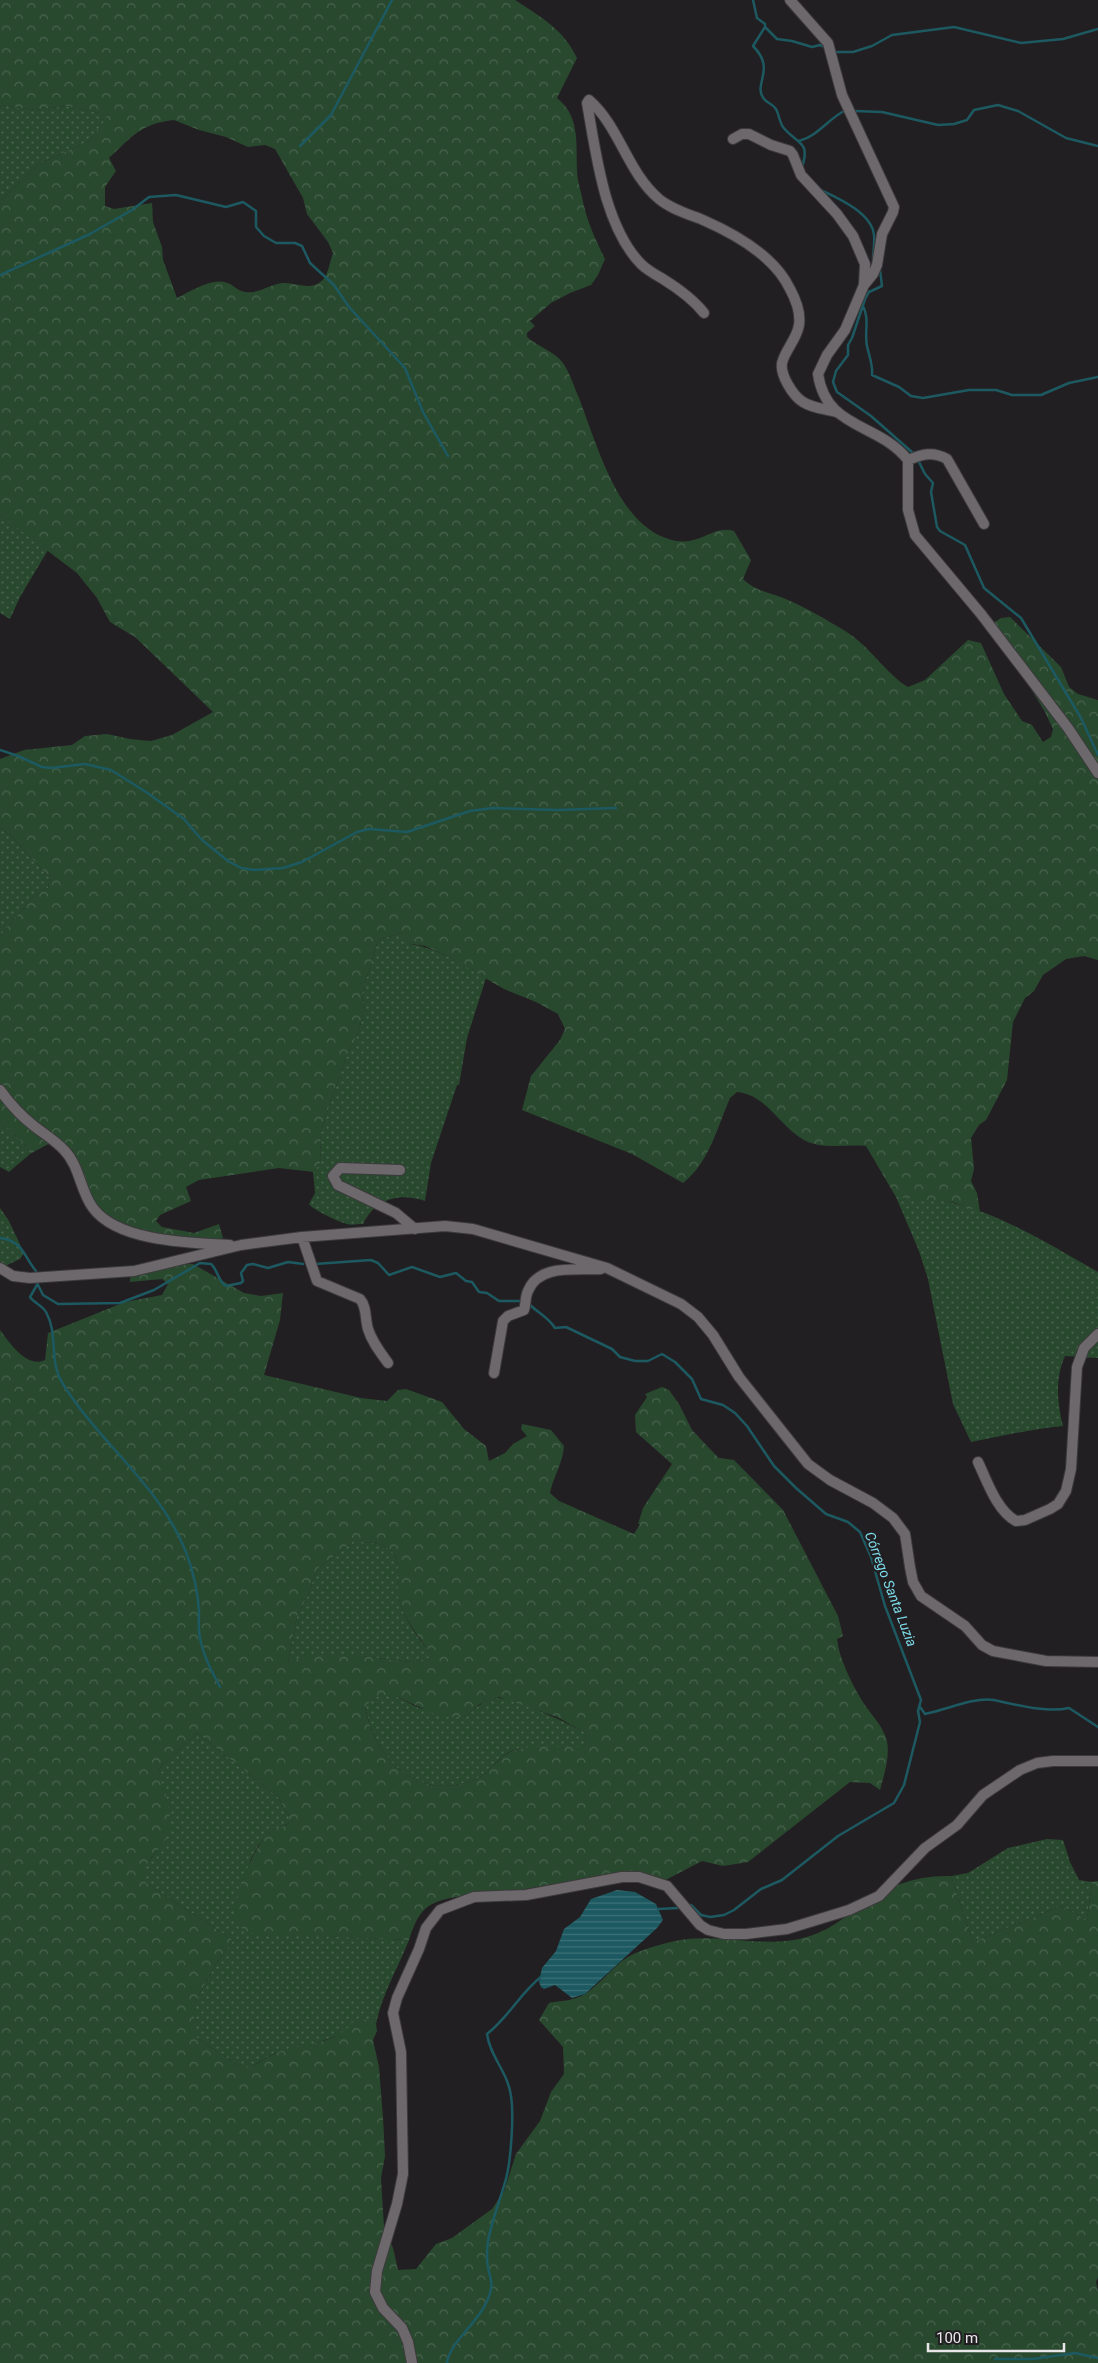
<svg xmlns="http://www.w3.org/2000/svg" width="1098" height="2363" font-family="Roboto,sans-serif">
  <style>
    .grass { fill: url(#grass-dots) }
    .forest { fill: url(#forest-crowns); fill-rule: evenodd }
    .water { fill: url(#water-rules) }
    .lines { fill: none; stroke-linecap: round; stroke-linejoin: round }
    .stream { stroke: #1d5961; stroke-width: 2.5 }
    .minor-casing { stroke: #3c3a3c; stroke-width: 12 }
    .minor { stroke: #6c686b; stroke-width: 10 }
    .labels { text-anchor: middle; stroke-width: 4.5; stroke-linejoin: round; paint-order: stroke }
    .water-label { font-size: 14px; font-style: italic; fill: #7cdbe9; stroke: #221f22 }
  </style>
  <defs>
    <pattern id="grass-dots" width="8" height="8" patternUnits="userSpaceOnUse" patternTransform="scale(1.25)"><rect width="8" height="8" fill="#29492f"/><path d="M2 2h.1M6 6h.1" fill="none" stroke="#48634d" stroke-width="1.8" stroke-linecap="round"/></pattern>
    <pattern id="forest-crowns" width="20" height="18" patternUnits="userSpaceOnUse" patternTransform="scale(1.25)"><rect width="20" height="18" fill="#29492f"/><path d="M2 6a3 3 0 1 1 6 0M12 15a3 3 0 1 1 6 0" fill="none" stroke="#48634d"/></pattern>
    <pattern id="water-rules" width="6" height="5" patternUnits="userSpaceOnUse" patternTransform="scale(1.25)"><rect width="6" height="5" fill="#1d5961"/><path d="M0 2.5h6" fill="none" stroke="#3e7178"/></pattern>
  </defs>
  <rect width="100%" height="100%" fill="#221f22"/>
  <path class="grass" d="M0,105L35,110L67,106L110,115L89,141L39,164L0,201Z
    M0,515L48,550L20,597L10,619L0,613Z
    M0,827L13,838L50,878L48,888L33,897L0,936Z
    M401,933L410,944C438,948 461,964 486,978L467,1038L459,1085H457L431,1163L425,1201C399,1192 375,1199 363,1224C357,1224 349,1226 344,1223C337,1221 312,1209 309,1204L315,1193L313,1172L320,1164L321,1132L327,1112L345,1060L359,1030L364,1010L362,994L378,940Z
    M0,1121L26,1146L30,1154L9,1172L0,1167Z
    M896,1197C911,1197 939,1199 953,1203C1005,1216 1052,1246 1098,1272V1358L1065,1356C1055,1378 1057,1403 1063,1426C1032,1429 1001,1436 971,1442L953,1404L928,1279L919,1251Z
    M0,1208L9,1221L24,1253L20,1259L5,1266L0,1262Z
    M352,1542C379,1542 399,1543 399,1576C399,1582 397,1589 398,1595C403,1618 419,1641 435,1657L411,1662L362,1656L288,1663L297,1616L307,1597L317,1569Z
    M383,1694L394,1695L419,1708L464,1717C474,1709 484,1700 497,1698C511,1696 572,1725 586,1733L585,1747C576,1747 567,1749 558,1749C541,1749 526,1745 509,1752C496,1759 490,1774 474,1780C417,1802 375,1760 365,1706L372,1698Z
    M197,1733L278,1797L289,1816V1823L269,1833L258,1846L251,1859L237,1902L245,1932L409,1940C398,1968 382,1994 376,2024L370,2019L345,2033L305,2047L275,2053L249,2068H242L194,2036V2004L214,1967L233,1940L146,1883L143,1874L146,1865L161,1845L168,1811L158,1770Z
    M1047,1839L1063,1840L1070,1862L1079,1880L1092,1882L1087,1920L1061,1906L973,1942L951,1876L968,1873L1008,1848Z"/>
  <path class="forest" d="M0,0H515C540,16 564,30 577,58L557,98C580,116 576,143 577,170C577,179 580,188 582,197C586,219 595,239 605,259L598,275L591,285L570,293L551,303L530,321L535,326L527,333V337C537,346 555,352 563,363C570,373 574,387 579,398C596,442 616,518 663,537C698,552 710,524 734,531L751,560L743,579C756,592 772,593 788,600C807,608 827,620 845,631C869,645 885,673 908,687L925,680L968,640L981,643L1004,694L1022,721L1032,725L1043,742L1051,737L1053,729L1045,712L995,630V622L1001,618L1010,617L1061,667L1069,687L1078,694L1098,700V960L1084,956L1066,959L1043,975L1034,991L1025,998L1013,1022L1007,1080L986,1120L979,1125L971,1138L974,1169L971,1181L977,1193L980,1212L952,1202L896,1197L866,1146C846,1144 822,1150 804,1140C778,1125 767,1095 737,1092L730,1098C717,1128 709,1163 683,1183L632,1154L522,1110L531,1076L560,1040L565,1029L558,1014L536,1002L504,989L445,955L425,946L405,943L401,933L378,940L362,994L364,1010L359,1030L345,1060L327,1112L321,1132L320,1164L314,1172L279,1168L199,1180L186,1187L191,1201L160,1215L156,1221L162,1227L194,1233L219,1224L223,1238L209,1246L111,1225L72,1170L61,1152L50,1143L30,1154L26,1146L0,1121V936L33,897L48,888L50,878L13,838L0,827V759L24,750L72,745L85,736L107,734L130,739L151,741L172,735L213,712L135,637L110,622L97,598L77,573L0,515V201L39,164L89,141L109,115L67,106L35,110L0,105ZM174,120L199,130L226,137L248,147L265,145L275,149L303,198L307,214L328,242L333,253C329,263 329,277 319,283C309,290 294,282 282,283C269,285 258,294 245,292C237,291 232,283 224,282C209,279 190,292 177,298L163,260L162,247L153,222L152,203L114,209L105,206V187L116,171L109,158C133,136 140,124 174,120Z
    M193,1264L244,1293L261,1296L283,1293L280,1320L264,1375L361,1398L387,1401L398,1390L406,1389L442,1402L464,1429L486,1446L489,1461L505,1453L513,1444L527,1436L521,1429L522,1424L551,1430L564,1446C563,1463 553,1477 550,1493L559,1501L634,1534L640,1524H638L643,1508L672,1464L636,1432L635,1415L647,1397L645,1394L662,1387L669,1390L679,1404L692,1430L708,1447L719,1458L734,1460L783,1510L838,1616L843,1636L837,1639C839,1658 851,1682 861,1699C869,1713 883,1725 887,1741C890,1757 884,1775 880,1790L870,1783L850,1782L748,1862L723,1866L702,1861L654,1886L621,1877L536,1887L527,1889L523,1896C495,1897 447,1890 425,1909C417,1916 412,1930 409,1940L245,1933C243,1929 238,1924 237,1920C230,1901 254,1847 268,1834C274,1829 283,1827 289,1823V1816L278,1797L197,1733L158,1770C163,1787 172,1810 170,1828C166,1851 139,1857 146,1883L233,1940L214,1967L194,2004V2036L242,2068C254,2068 263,2059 274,2054C300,2042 334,2047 353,2022L370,2019L376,2024L377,2031L373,2040L379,2067L383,2118L385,2156L381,2178L384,2227L393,2248L398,2270L416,2269L436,2244L452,2238L492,2209L504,2191L516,2154L540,2121L551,2092L564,2074L563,2047L539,2020L549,2003C558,2001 570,2001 579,1997C592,1992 610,1971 622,1961C636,1950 659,1945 675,1941C723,1931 771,1953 818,1933C833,1927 846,1916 859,1907C887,1886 916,1875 951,1876L973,1942L1061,1906L1087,1920L1092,1882L1098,1881V2277L1096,2282L1098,2292V2363H0V1330C9,1342 27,1369 45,1360L48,1333L125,1302L162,1295L168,1284L162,1279L130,1282L131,1266ZM352,1542C379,1542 399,1543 399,1576C399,1582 397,1589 398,1595C403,1619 420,1639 434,1657L411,1662L362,1656L312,1654L288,1663L297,1616L307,1597L317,1569ZM383,1695H394L440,1717H464L480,1704L499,1697L557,1717L586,1733L585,1746C561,1750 532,1742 510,1752C497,1758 490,1774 474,1780C418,1802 375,1760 365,1707L373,1698Z"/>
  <path class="water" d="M617,1890L635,1892L656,1904L663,1920L657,1928L585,1994L572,1998L555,1985L544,1989L541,1987L539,1982L542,1968L556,1951L564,1929L580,1917L591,1899Z"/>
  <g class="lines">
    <path class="stream" d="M753,0L757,18L765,24V27L777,39L792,41L812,47L820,45L825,47
      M765,27L753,46C777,70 752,84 764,99C767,103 773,104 776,109C779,114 779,121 783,127C796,144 811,140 802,167
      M836,52H853L872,46L892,35L954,27L1021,43L1063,39L1098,29
      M855,111L882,112L938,125L954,124L967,120L974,110L998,105L1018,111L1066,138L1098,146
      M799,141C818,136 827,120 844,111
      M300,146L331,115L392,0
      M821,190C838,198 872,213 874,235C875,244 873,251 873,259
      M880,270L882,286L869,292L865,299L852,338L848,345V355L836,371L833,382L837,392L871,416L913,453
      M0,275L90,234L132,210L149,197L176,195L226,207L243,202L256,211V227L264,236L276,243H295L302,246L310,263L334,285L349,307L405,368L423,412L448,456
      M863,306C870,320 864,332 867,346C869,356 873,364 872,375L899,387L911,396L923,398L969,390H996L1012,395H1041L1069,383L1098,377
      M918,460L925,474L933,483L931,492L937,527L940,531L965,545L984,588L1021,618L1081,718L1098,755
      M0,750L18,756L42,767L51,768L85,764L111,770L146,792L184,819L202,840L228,861L241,868L254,870L283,868L302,862L357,832L369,829L407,832L470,811L493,808L557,810L616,808
      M0,1238C23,1241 23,1255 36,1271
      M315,1264L371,1260L378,1263L389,1275L412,1267L440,1277L456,1273L466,1281L472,1282L479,1292L487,1293L499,1301H522
      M37,1283L43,1295L58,1304L120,1303L154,1290L200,1263L211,1264C218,1270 218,1282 226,1286L241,1283L243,1281L241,1273L247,1265L253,1264L268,1268L288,1262L303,1264
      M37,1285L30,1297C34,1303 42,1305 46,1312C59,1335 48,1361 63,1384C100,1444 159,1484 186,1552C193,1571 198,1592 199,1611C199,1620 198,1629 200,1638C203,1655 212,1672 220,1687
      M529,1304C538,1313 548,1317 555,1328L566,1327L612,1349L620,1357L635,1361H648L662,1354L675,1362L692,1379L701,1399L723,1405L735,1413L747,1426L774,1466L796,1488L826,1514L848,1522L860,1532L871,1557L885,1606L921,1700L918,1711L920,1722L904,1785L894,1803L838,1836L782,1880L761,1889L734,1910L724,1915L710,1917L701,1915L691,1905
      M920,1707L925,1714L929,1713C948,1709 974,1697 994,1700C1018,1705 1046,1713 1069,1708L1098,1727
      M658,1909L678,1908
      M995,2359H1033L1075,2353L1098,2358
      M447,2363C450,2339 485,2320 491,2289C493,2282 489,2275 488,2267C486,2259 487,2250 488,2241C492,2220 500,2200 506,2179C511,2160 514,2116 511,2096C508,2072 490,2057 487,2034C509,2017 520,1993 542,1976"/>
    <g class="minor-casing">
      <path id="minor" d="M790,0L828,43L842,95L894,207L893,212L882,234L877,265L873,274L864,285L845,330L827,355L818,374C826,430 878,422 908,460V510L915,535L981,614L1068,728L1098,773
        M733,139L742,134H749L771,145L790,151L793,155L801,175L837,214L853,236L865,264L864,284
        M704,313C693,299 679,289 663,279C656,275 647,270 641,264C604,226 596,153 587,103L589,100C620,127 627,172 659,199C671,209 688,214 703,220C735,234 775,257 790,289C796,300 801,312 799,325C797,339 785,350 782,363C780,375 793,396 803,402C812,408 825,409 836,412
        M908,460C923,454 933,451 947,459L984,524
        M0,1090C10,1104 21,1116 34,1126C44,1134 56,1141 64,1150C80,1166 80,1191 93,1208C118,1242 192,1243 230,1245
        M400,1170L340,1168L333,1176L338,1185L396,1213L415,1229
        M302,1237L317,1281L360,1299C367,1307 365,1319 368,1329C372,1342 380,1352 388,1363
        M0,1268L13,1276L30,1278L134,1271L241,1245L302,1237L445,1226L473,1229L607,1268L681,1304L698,1317L713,1335L739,1377L808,1464L830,1480L873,1503L893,1518L905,1534L910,1567L913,1582L921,1596L965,1626L982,1645L993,1651L1046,1661L1098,1662
        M494,1373L503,1321L508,1316L524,1310C526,1304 525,1297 528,1291C539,1263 578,1271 601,1269
        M978,1462C987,1481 997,1511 1016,1521L1025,1520L1050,1509L1058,1504L1066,1491L1071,1469L1077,1367L1084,1348L1098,1334
        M412,2363L408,2342L402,2328L383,2308L375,2292L377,2271L397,2204L403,2174L401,2052L393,2013L397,1998L419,1949L426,1928L440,1910L474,1897L526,1895L622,1877H639L667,1886L700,1925L708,1930L724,1934H746L787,1929L849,1910L879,1896L925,1848L957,1825L983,1795L1020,1770L1037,1763L1053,1761H1098"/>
    </g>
    <use href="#minor" class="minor"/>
  </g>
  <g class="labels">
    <g class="water-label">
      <text transform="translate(891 1589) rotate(69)" y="5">Córrego Santa Luzia</text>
    </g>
  </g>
  <path d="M928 2343v8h136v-8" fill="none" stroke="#e8e6e8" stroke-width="2.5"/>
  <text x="936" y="2343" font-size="15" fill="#e8e6e8" stroke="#221f22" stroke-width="4" paint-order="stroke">100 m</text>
</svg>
